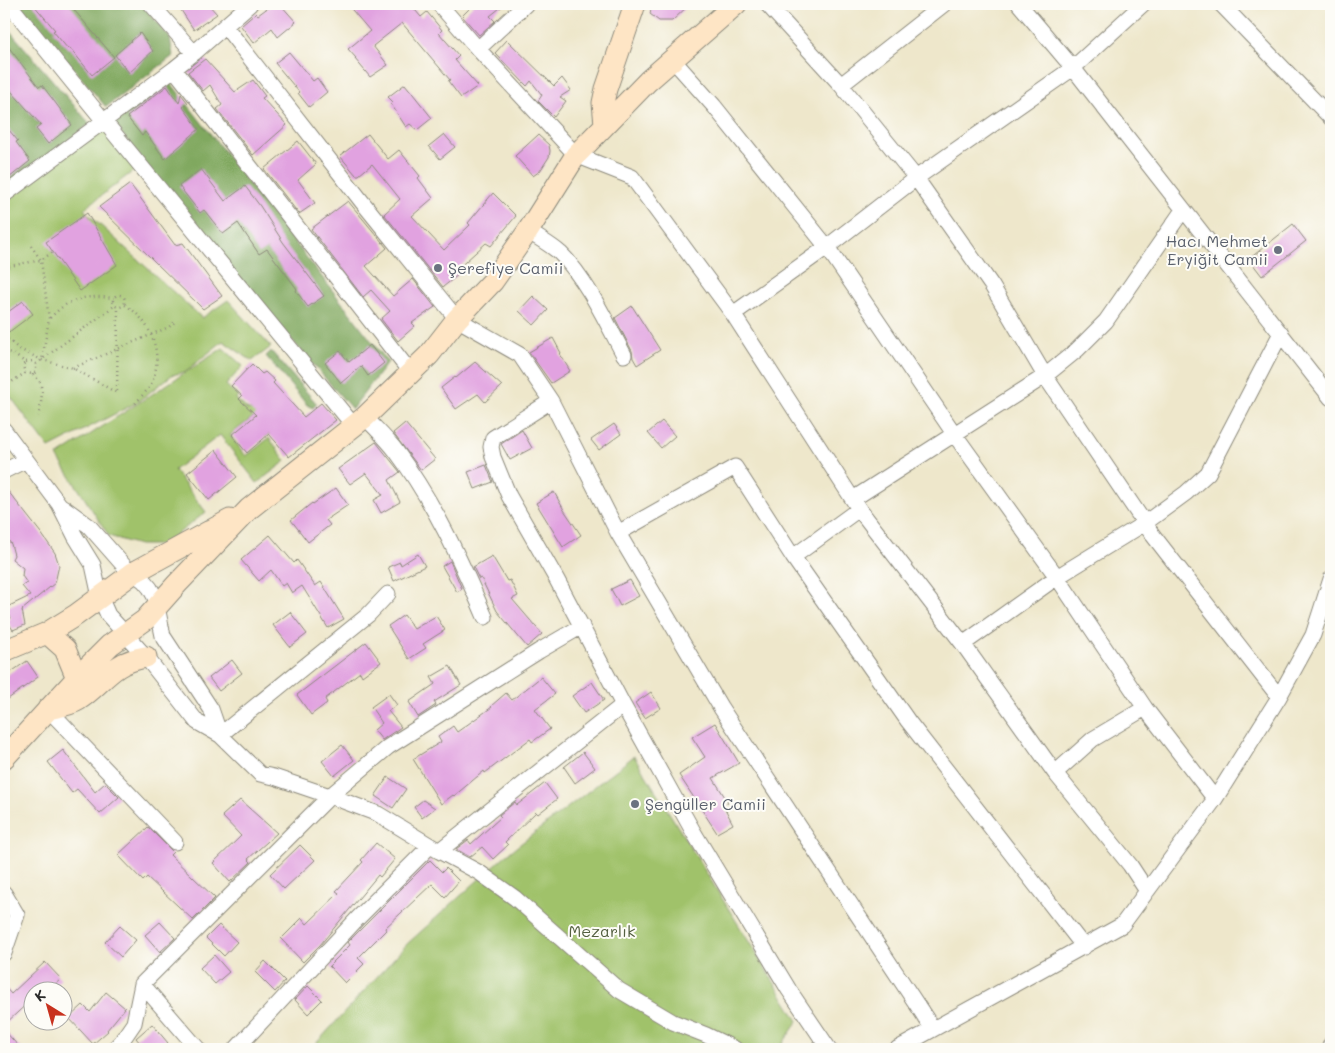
<svg xmlns="http://www.w3.org/2000/svg" width="1335" height="1053" font-family="Mali,sans-serif">
  <style>
    .green { fill: #a0c26b; stroke: #66764b }
    .forest { fill: #80a85f; stroke: #566a45 }
    .building { fill: #e1a2e0 }
    .lines { fill: none; stroke-linecap: round; stroke-linejoin: round }
    .minor-casing { stroke: #8c897b; stroke-width: 17 }
    .secondary-casing { stroke: #8c897b; stroke-width: 23 }
    .path { stroke: #8c897b; stroke-width: 2.5; stroke-dasharray: 1 4; stroke-linecap: butt }
    .minor { stroke: #fff; stroke-width: 15 }
    .secondary { stroke: #fee5c5; stroke-width: 21 }
    .worship-dot { fill: #6b7280; stroke: #fdfcf7; stroke-width: 2 }
    .labels { text-anchor: middle; stroke-width: 4; stroke-linejoin: round; paint-order: stroke }
    .worship-label { font-size: 16px; fill: #5b616d; stroke: #fdfcf7; text-anchor: start }
    .park-label { font-size: 16px; fill: #546041; stroke: #fdfcf7 }
  </style>
  <rect width="100%" height="100%" fill="#fdfcf7"/>
  <filter id="ink" filterUnits="userSpaceOnUse"><feTurbulence type="fractalNoise" baseFrequency=".02" numOctaves="2"/><feDisplacementMap in="SourceGraphic" scale="10" xChannelSelector="R" yChannelSelector="G"/><feConvolveMatrix kernelMatrix="1 2 1 2 8 2 1 2 1" color-interpolation-filters="sRGB"/></filter>
  <filter id="wash" filterUnits="userSpaceOnUse"><feTurbulence type="fractalNoise" baseFrequency=".0096" numOctaves="4" result="noise"/><feDisplacementMap in="SourceGraphic" scale="20" xChannelSelector="R" yChannelSelector="G"/><feGaussianBlur stdDeviation="1.12" result="paint"/><feColorMatrix in="noise" values="0 0 0 0 0 0 0 0 0 0 0 0 0 0 0 0 0 1.4 0 .05"/><feComposite in="paint" operator="in"/></filter>
  <g filter="url(#wash)">
    <rect width="100%" height="100%" fill="#eee7cb"/>
    <path class="green" d="M105,131L136,169L84,209L87,213L202,318L228,300L271,347L252,361L223,341L185,372L172,375L136,403L49,448L4,388V203L96,132Z
      M223,348L243,366L226,385L238,396L236,399L248,410H258L280,426L266,437L252,418L230,435L246,456L269,438L286,461L257,483L220,435L174,470L206,512L163,545H139L109,536L57,456Z
      M634,756L798,1021L779,1049H311L407,944L506,855Z"/>
    <path class="forest" d="M19,4H142L170,38L173,56L106,107Z
      M4,24L90,124L4,189Z
      M167,78L388,362L352,409L208,244L112,121Z
      M271,351L317,404L313,408L307,405L266,356Z"/>
    <g id="blocks">
      <path class="building" d="M33,4H69L114,57L92,75L70,48L68,49L53,31L55,30Z
        M177,4H208L217,14L194,30Z
        M273,4H280L296,22L278,37L272,28L254,43L241,26L256,13L258,15Z
        M347,4H410L421,17L427,12L442,30L439,33L459,56L455,60L478,86L461,98L448,81L450,80L402,23L373,46L388,65L370,77L355,59L356,58L348,49L370,31Z
        M474,4H505L490,16L495,21L479,35L462,16Z
        M652,4H690L672,21H659L650,14Z
        M140,33L153,51L129,73L115,55Z
        M507,40L554,86L562,78L571,90L560,97L566,101L554,117L538,101L542,95L531,81L527,86L495,53Z
        M4,41L39,87L42,85L72,125L48,144L36,129L41,125L4,83Z
        M289,52L313,81L317,78L327,92L309,107L298,93L299,92L275,63Z
        M205,59L235,92L253,80L265,96L262,98L287,125L253,155L217,109L222,105L210,85L203,91L188,72Z
        M405,84L432,118L417,130L410,124L406,127L391,104L393,102L388,97Z
        M167,86L179,103L181,94L188,103L183,107L199,129L165,159L145,132L142,136L127,117Z
        M4,124L18,141L16,142L30,161L9,178L4,173Z
        M368,134L388,159L399,150L420,176L418,178L433,198L412,216L444,250L470,225L468,223L493,193L516,216L491,246L486,243L455,271L458,275L443,287L384,214L400,199L372,164L359,175H356L340,156Z
        M444,134L455,147L440,159L429,146Z
        M538,135L549,145L550,151L549,157L540,171L533,176L515,156Z
        M298,141L316,164L298,180L315,203L299,214L264,169Z
        M201,169L225,201L245,186L260,206L283,242L324,296L308,307L296,291L297,289L267,249L259,254L238,223L223,234L204,210L200,213L179,186Z
        M130,184L175,245L183,243L222,296L203,309L99,207Z
        M348,201L387,248L366,266L393,296L413,279L435,307L412,323L415,326L398,341L381,319L390,311L371,290L363,297L311,229Z
        M87,213L117,265L80,291L46,242Z
        M1293,224L1306,241L1262,276L1249,259Z
        M533,296L548,310L534,325L519,311Z
        M23,301L33,314L9,332L4,325V315Z
        M632,306L660,350L637,365L633,358L632,351L615,318Z
        M553,338L561,353L560,354L570,371L551,383L529,352Z
        M370,345L384,363L368,376L361,366L341,383L325,363L340,351L349,362Z
        M475,362L502,386L485,402L478,394L456,409L441,388L455,377L456,378Z
        M252,364L262,374L265,372L275,381L273,383L304,417L321,403L336,420L289,457L269,434L247,453L232,435L256,415L239,399L242,396L231,386Z
        M662,421L675,436L661,448L648,433Z
        M405,423L435,459L421,470L393,433Z
        M614,424L621,434L599,450L591,440Z
        M522,430L532,448L510,460L501,444Z
        M376,442L400,472L389,480L400,502L381,513L374,500L383,495L366,473L350,484L338,469Z
        M216,450L237,477L209,500L187,473Z
        M486,465L493,482L475,489L468,472Z
        M4,486L41,533L55,553L59,565L55,583L22,610L25,625L13,630L7,621L11,618L5,608L30,596L22,586L27,583L22,576L23,568L12,559L14,555L11,544L4,534Z
        M336,488L348,505L326,520L330,525L308,542L291,520L312,503L313,504Z
        M554,492L564,510L581,535L563,547L536,503Z
        M270,535L294,563L297,560L315,586L321,582L344,619L328,628L302,586L292,593L286,583L282,586L271,570L259,581L241,560Z
        M418,554L425,566L394,581L388,567L400,562L401,565Z
        M492,556L507,581L510,580L518,596L512,599L542,634L527,647L497,611L481,578L479,579L473,567Z
        M450,561L462,589L457,592L442,566Z
        M630,580L639,596L620,606L611,589Z
        M290,612L307,634L290,647L273,625Z
        M404,615L414,629L436,616L445,630L423,644L426,648L409,659L388,626Z
        M366,642L381,662L362,676L360,672L325,699L327,703L311,715L297,695Z
        M232,660L242,673L219,691L209,678Z
        M27,661L38,677L4,702V677Z
        M450,666L461,685L434,702L436,705L418,717L409,702L435,684L431,677Z
        M541,677L555,694L535,709L550,729L532,742L530,739L485,773L484,771L454,796L453,795L441,804L413,759L441,742L438,737L453,726L457,732L492,707L491,706L506,693L512,700Z
        M592,682L604,700L584,713L572,696Z
        M651,692L661,708L645,718L635,703Z
        M389,694L397,705L388,711L401,727L382,740L374,730L382,723L371,707Z
        M715,723L739,763L713,778L728,802L723,805L733,824L717,833L679,775L705,757L692,737Z
        M342,745L354,760L334,776L322,761Z
        M63,750L95,792L105,783L119,797L100,814L77,789L72,793L48,762Z
        M583,752L595,768L575,783L564,767Z
        M388,777L406,789L393,808L375,796Z
        M545,783L557,799L538,814L536,812L505,842L508,845L493,859L482,847L470,857L456,849L468,840L471,844L501,817L499,815L515,802L517,805Z
        M240,800L277,833L248,859L251,862L230,882L213,863L241,836L222,816Z
        M423,800L435,808L422,818L414,807Z
        M148,827L173,852L170,855L215,898L193,920L147,877L143,881L118,855Z
        M376,843L395,859L380,877L378,875L320,945L303,962L281,939L302,918L307,924L339,893L336,891L363,862L361,860Z
        M300,845L315,860L284,889L270,874Z
        M430,860L442,872L446,868L459,881L445,897L432,884L385,928L386,930L358,958L364,964L345,983L329,966L350,945L348,942Z
        M160,922L175,938L160,952L145,935Z
        M219,925L237,942L224,956L206,938Z
        M120,926L136,940L121,957L105,942Z
        M214,955L229,972L215,984L200,968Z
        M265,961L285,981L275,992L255,972Z
        M45,962L61,979L49,990H32V999L4,1025V986L11,994Z
        M308,986L322,1000L308,1014L295,1000Z
        M106,992L125,1008L107,1030L108,1031L93,1044L69,1018L83,1005L90,1012Z
        M152,1024L168,1043L160,1049H145L136,1038Z
        M4,1030L21,1049H4Z"/>
    </g>
  </g>
  <g filter="url(#ink)">
    <use href="#blocks" fill-opacity="0" stroke="#8c897b" stroke-width="1"/>
    <g class="lines">
      <g class="minor-casing">
        <path id="minor" d="M9,4L104,121L354,426
          M151,4L194,53
          M439,4L478,49L576,155L632,177L733,314L859,509L963,644L1055,773L1130,865L1147,891
          M767,4L841,85L916,178L992,286L1045,376L1152,534L1279,697
          M1019,4L1073,68L1331,398
          M1221,4L1331,118
          M225,26L363,203L457,319L520,355L551,401L618,533L721,708L933,1029
          M478,49L526,4
          M673,60L714,106L827,247L955,435L1057,577L1145,708L1215,799
          M174,69L411,373
          M841,85L944,4
          M4,195L174,69L194,53L250,4
          M528,231C538,238 551,245 560,253C586,278 607,323 624,355
          M733,314L827,247L916,178L1073,68L1143,4
          M551,401L493,438L491,447L493,457L509,496L557,580L623,705L694,833L789,990L829,1049
          M365,417C375,428 387,439 396,451C434,502 460,559 485,617
          M4,430L59,504L75,536L93,565L100,597L108,615L146,657L197,722L220,735L260,774L274,777L330,796L378,814L439,851L480,873L515,898L619,990L673,1022L706,1035L735,1049
          M4,471L26,460
          M853,499L1045,376L1077,350L1106,321L1183,210
          M63,507L89,526L125,567L144,581L150,588L155,597L163,636L211,709L220,735
          M618,533L735,467L793,557L908,721L1084,947
          M793,557L859,509
          M963,644L1057,577L1145,523L1186,493L1208,473L1281,333
          M48,709L175,842
          M220,735L368,615L388,594
          M1055,773L1093,739L1145,708
          M439,851L623,705
          M4,893L17,915L4,953
          M142,984L198,1049
          M114,1049L121,1042L134,1023L142,984L330,796L388,747L539,651L582,626
          M236,1049L357,919L430,846
          M897,1049L1122,925L1215,799L1279,697L1313,635L1331,579
          M1329,1049L1331,1044"/>
      </g>
      <g class="secondary-casing">
        <path id="secondary" d="M605,124L603,103L606,89L635,4
          M47,633L65,649L77,678
          M4,651L47,633L76,615L133,573L230,520
          M48,709C57,707 70,705 78,700C104,683 111,662 146,657
          M4,758L77,678L110,645L145,620L177,584L249,509L365,417L429,355L457,319L493,281L528,231L576,155L648,81L736,4"/>
      </g>
      <path class="path" d="M31,246L41,260L49,319L42,360
        M4,267L41,260L53,252
        M113 301a6 6 0 1 1 12 0a6 6 0 1 1-12 0Z
        M125,305C151,320 164,354 152,382C149,390 140,397 135,404
        M50,318C70,297 85,295 114,298
        M4,336L19,349L42,360L73,368L117,393L118,308
        M4,351L11,353L25,362L33,361L36,364V372L33,374L25,373L23,366L25,362
        M36,364L114,306
        M73,368L169,327L176,321
        M33,374C33,375 39,380 39,380C44,390 41,407 38,416
        M4,387L25,373"/>
      <use href="#minor" class="minor"/>
      <use href="#secondary" class="secondary"/>
    </g>
  </g>
  <g class="worship-dot">
    <circle cx="1278" cy="250" r="5"/>
    <circle cx="438" cy="268" r="5"/>
    <circle cx="635" cy="804" r="5"/>
  </g>
  <g class="labels">
    <g class="worship-label">
      <text x="1268" y="247" text-anchor="end">Hacı Mehmet<tspan x="1268" dy="18">Eryiğit Camii</tspan></text>
      <text x="448" y="274">Şerefiye Camii</text>
      <text x="645" y="810">Şengüller Camii</text>
    </g>
    <g class="park-label">
      <text x="602" y="937">Mezarlık</text>
    </g>
  </g>
  <rect width="1335" height="1053" fill="none" stroke="#fdfcf7" stroke-width="20"/>
  <g transform="translate(48 1006) rotate(323)"><circle r="24" fill="#fdfcf7" stroke="#a9a8a5"/>
  <path d="M0-4L9 19L0 12L-9 19Z" fill="#c8321e"/>
  <text y="-8" font-size="14" font-weight="bold" text-anchor="middle" fill="#2b2b2b">K</text>
  </g>
</svg>
